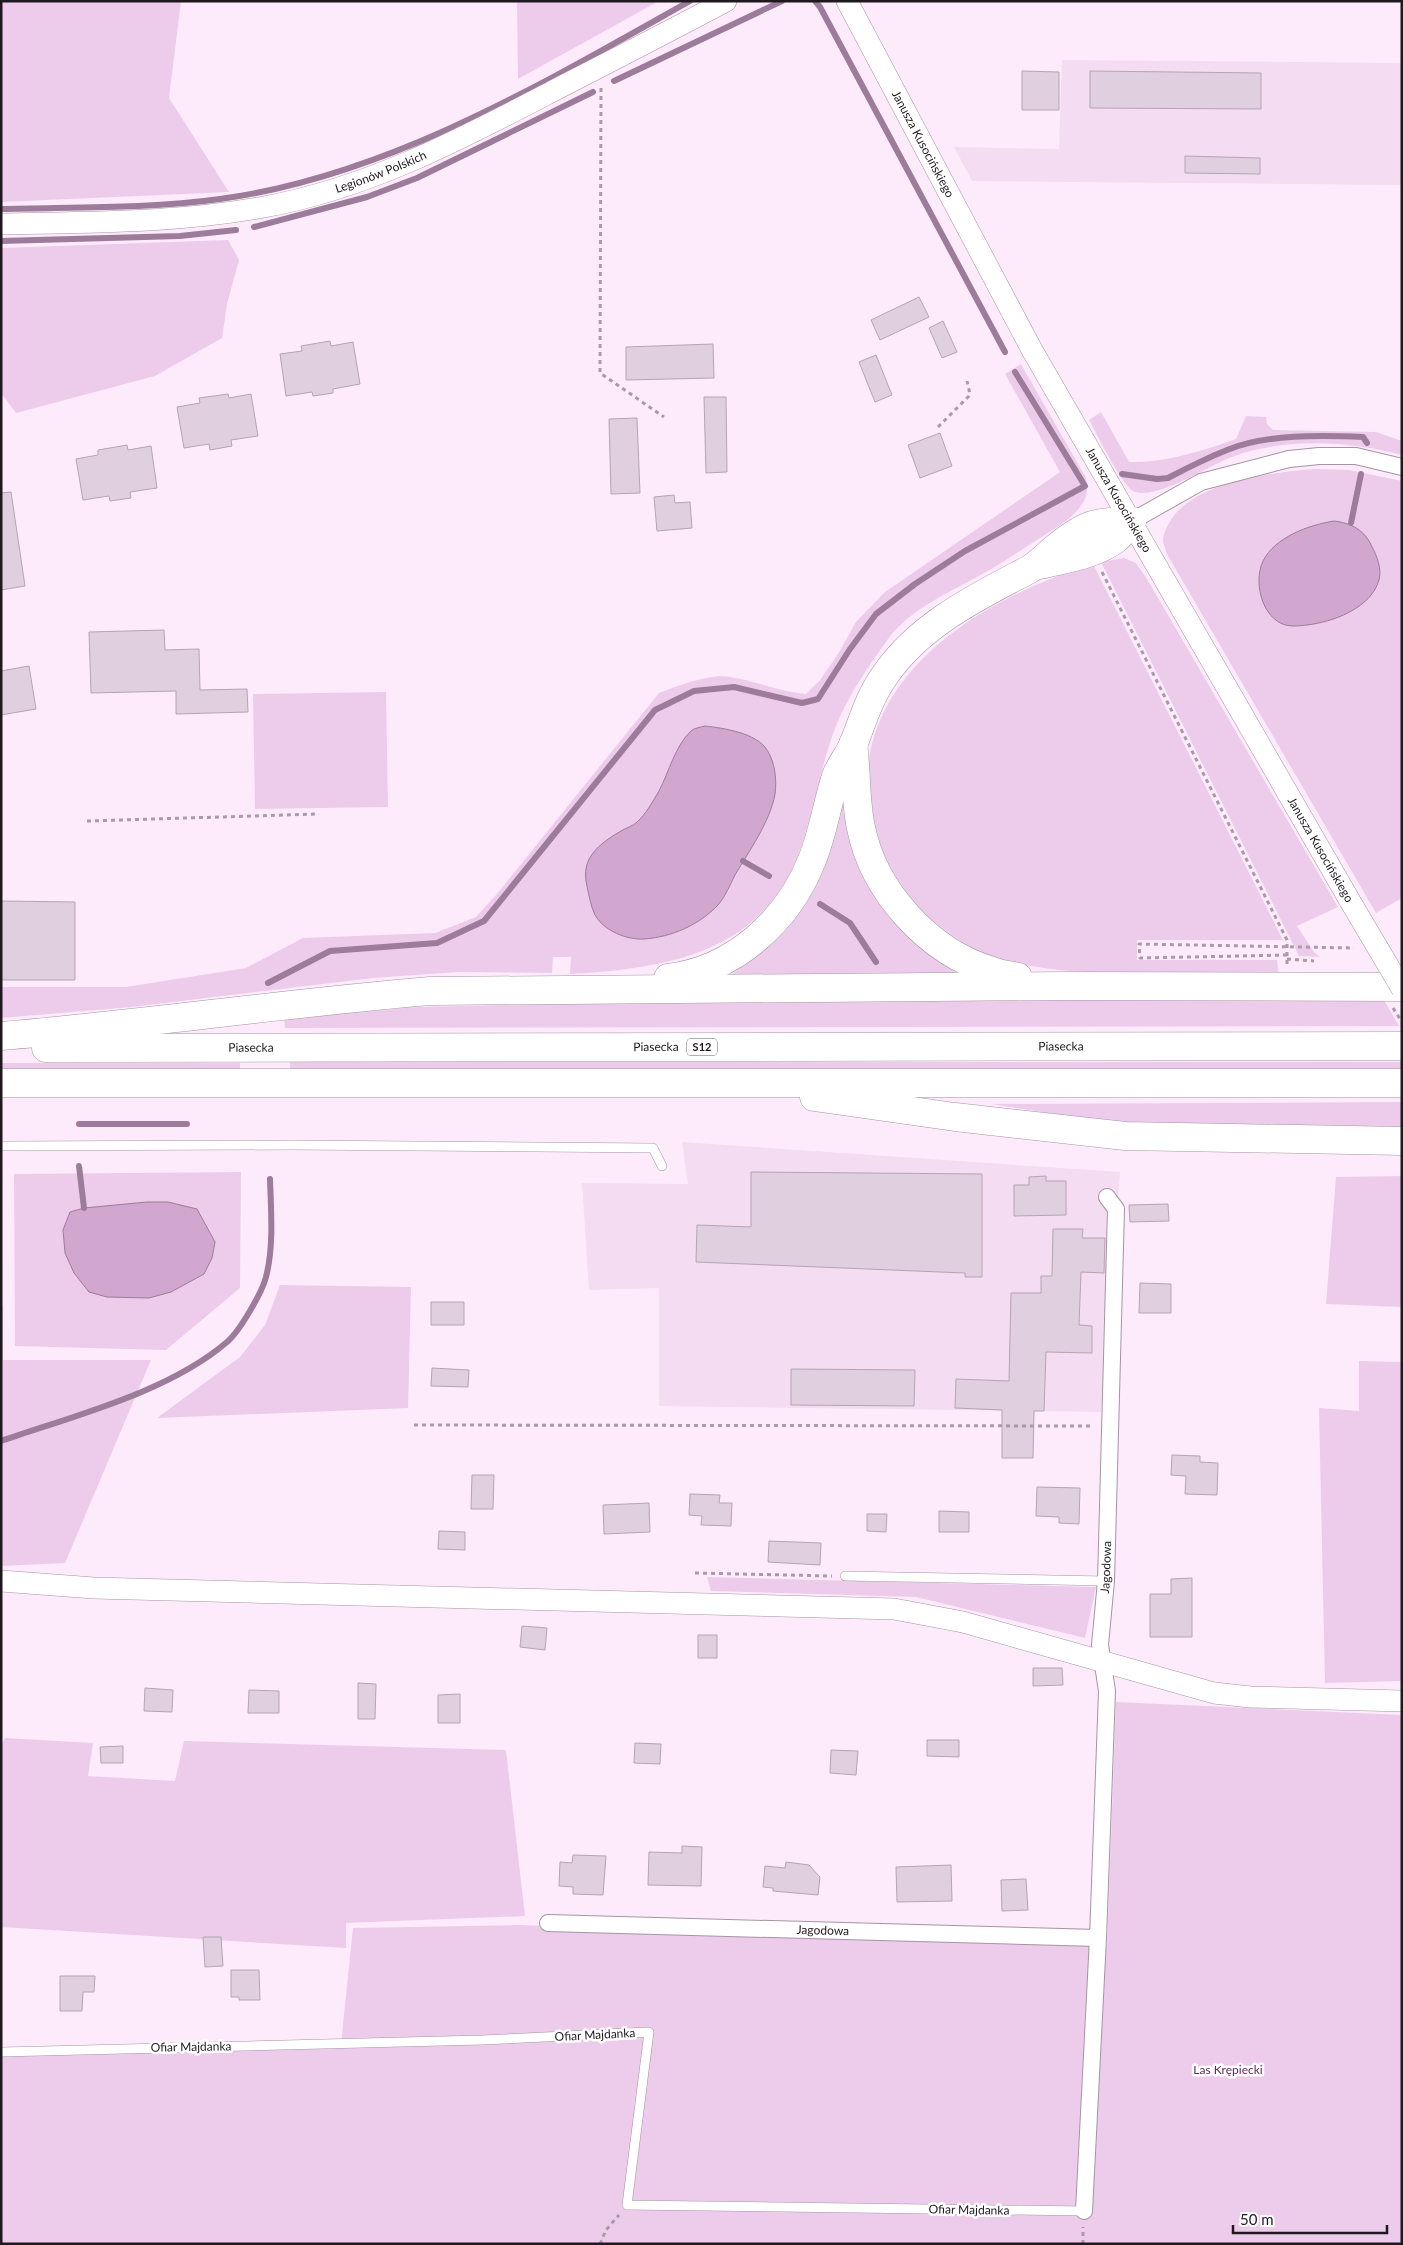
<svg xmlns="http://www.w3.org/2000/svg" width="1403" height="2245" font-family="Lato,sans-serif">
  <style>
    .built { fill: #f4dcf3 }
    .green { fill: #edcceb }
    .water { fill: #d1a6cf; stroke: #9c7c9a }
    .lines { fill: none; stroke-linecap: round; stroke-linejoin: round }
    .stream { stroke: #9c7c9a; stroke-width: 6 }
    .building { fill: #e0cfdf; stroke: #b5a4b4 }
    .service-casing { stroke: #a594a4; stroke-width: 10 }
    .minor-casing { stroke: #a594a4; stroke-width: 18 }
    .tertiary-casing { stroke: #a594a4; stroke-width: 22 }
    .motorway-casing { stroke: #a594a4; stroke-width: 29 }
    .path { stroke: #a89ba7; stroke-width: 3; stroke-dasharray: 4 4; stroke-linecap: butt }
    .service { stroke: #fff; stroke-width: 9 }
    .minor { stroke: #fff; stroke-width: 16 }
    .tertiary { stroke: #fff; stroke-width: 21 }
    .motorway { stroke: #fff; stroke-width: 28 }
    .tertiary-bridge-casing { stroke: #a594a4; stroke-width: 22; stroke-linecap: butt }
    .path-bridge { stroke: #a89ba7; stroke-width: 3; stroke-dasharray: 4 4; stroke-linecap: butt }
    .tertiary-bridge { stroke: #fff; stroke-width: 21 }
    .labels { text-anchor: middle; stroke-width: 5; stroke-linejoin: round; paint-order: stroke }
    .shield { fill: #fff; stroke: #625e62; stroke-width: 1 }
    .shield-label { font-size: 11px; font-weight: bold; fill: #1f191f }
    .street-label { font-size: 12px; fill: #1f191f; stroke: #fff }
    .park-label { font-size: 12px; fill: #5f2c5f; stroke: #fff }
  </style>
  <rect width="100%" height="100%" fill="#fdebfc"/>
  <path class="built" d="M1062,60L1402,63V185L972,181L954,147L1059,149Z
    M682,1142L1120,1172L1101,1412L659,1406V1288L589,1290L582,1183L688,1184Z"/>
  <path class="green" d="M1,1H181L169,98L229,192L1,202Z
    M517,1H659L518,79Z
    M228,240L239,260L227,304L222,338L155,376L16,413L1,393V248Z
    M1021,364L1086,478C1088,488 1088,496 1082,504C1072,520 1055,528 1040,538C1021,550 1003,563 984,573C951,592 911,608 888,639C868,667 849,694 836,726C819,769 814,817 796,860C757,955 661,969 570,974L571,957H553L552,973L458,972L373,978L132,1007L1,1018V987H126L246,968L303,938L435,933L476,917L496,895L659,693C677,686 711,673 730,677C756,681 780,692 806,694L820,680L838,654L856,622L885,592L1060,472L1005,374Z
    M1101,412L1129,462C1166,463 1202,451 1236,439L1246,416L1266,417L1267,424L1273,430L1376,432L1402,441V455C1349,441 1285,437 1232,457C1209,465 1155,502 1133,491C1121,484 1097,434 1089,420Z
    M1316,469L1349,470L1402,481V898L1376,913L1168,556C1166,551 1164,546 1163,541C1163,535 1166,528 1169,523C1191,482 1273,472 1316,469Z
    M1124,558L1136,563L1147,579L1338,907L1297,926L1314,952L1320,957L1299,956L1101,562Z
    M1093,564L1283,940H1137V960H1277L1279,977C1234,976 1190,975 1146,974C1107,973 1069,973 1031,966C1018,964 1001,964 989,958C981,955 974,949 967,945C923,918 891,886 877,836C874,825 869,814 868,803C855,672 986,597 1093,564Z
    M386,692L388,807L255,809L253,694Z
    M843,801C856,890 885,921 955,972V977L729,976C746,963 766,951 780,935C813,898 830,848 843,801Z
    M709,1000H1384L1399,1026L285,1028L284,1018L417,1007Z
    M290,1062H1402V1071L290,1070Z
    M1,1063H240V1069H1Z
    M1402,1102V1128L1145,1125L1060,1115L991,1104Z
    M241,1172L240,1288L166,1350L15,1346L14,1174Z
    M1402,1176V1307L1326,1304L1336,1177Z
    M280,1285L411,1287L408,1408L157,1418L240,1357L265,1325Z
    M1,1306H3V1360H151L65,1563L1,1566Z
    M1359,1361L1402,1362V1681L1325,1683L1319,1408L1359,1411Z
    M707,1577L1096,1587L1085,1638L916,1597L711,1591Z
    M1116,1702L1402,1715V2244H1V2055L341,2044L353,1928L520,1925L1107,1946Z
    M5,1738L93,1743L88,1776L175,1781L184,1741L506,1750L525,1916L346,1923V1948L1,1927V1746Z"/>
  <path class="water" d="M1334,521C1351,523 1365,530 1372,547C1377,556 1382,569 1379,580C1370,612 1322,626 1293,626C1264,626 1252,584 1263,561C1275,537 1309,525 1334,521Z
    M705,726C723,728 757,733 767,750C775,762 777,780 775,794C770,822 749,851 735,875C730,885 725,897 718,905C699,925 672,937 644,939C627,940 604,931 595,915C591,907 589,896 587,886C580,858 599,844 621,831C626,828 633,826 637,822C646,814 653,801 659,791C669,772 675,746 691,731C694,728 701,727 705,726Z
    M147,1202H168L197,1209L215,1242L212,1258L204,1274L171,1292L149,1298L107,1297L89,1292L74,1273L65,1253L63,1230L70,1212L84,1208Z"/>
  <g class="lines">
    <path class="stream" d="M815,1L820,7L1005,352
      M614,81L782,1
      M1,209C74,207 148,209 220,199C388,176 544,83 690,1
      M254,227L367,197L417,178L593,92
      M1,241L180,236L236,230
      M1122,474L1157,479L1168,478C1187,468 1207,458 1227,450C1266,434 1321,435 1363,437L1367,443
      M1351,523L1361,474
      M743,861L769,876
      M820,904L850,923L876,962
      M268,983L330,951L437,943L484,921L655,710L694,691L734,687L802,703L818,699L850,649L876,614L915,584L965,551L1085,486L1015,372
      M79,1124H187
      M79,1166L84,1208
      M1,1441C73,1416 169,1392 227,1342C239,1332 262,1293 266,1277C274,1246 271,1211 270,1179"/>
  </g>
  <path class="building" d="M1022,71L1059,72V110H1022Z
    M1090,71L1261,73V109L1090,108Z
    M1185,156L1260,158V174L1185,173Z
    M919,297L929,317L880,340L871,320Z
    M943,321L957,352L942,358L929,328Z
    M330,341L331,346L353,342L360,384L333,389V393L313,396L312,392L286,396L280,354L302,351L301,346Z
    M713,344L714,378L626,380V347Z
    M876,355L892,395L875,402L859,362Z
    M228,394L229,398L251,394L258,436L231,440L232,446L210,450L209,444L184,448L177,407L200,403L199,398Z
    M704,397H726L727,472L706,473Z
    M637,418L640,493L611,494L609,419Z
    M940,433L952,466L920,478L908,445Z
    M127,445L128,450L151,446L157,488L130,492L131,498L110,501L109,496L83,500L76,459L98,455V450Z
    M11,492L25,586L1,590V493Z
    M674,495L675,503L690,502L692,528L657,531L654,497Z
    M164,630L165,650L199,649L200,690L247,689L248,712L176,714V691L91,693L89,632Z
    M29,666L36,709L1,715V671Z
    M1,901L75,902V980H1Z
    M751,1172L982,1174V1277H965V1273L696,1262L697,1225L751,1227Z
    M1046,1176V1181H1066V1215L1014,1216V1185H1029V1177Z
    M1168,1204L1169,1221L1130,1222L1129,1205Z
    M1053,1229H1083L1082,1238H1105L1104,1273L1081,1272L1079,1325L1092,1326V1353L1046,1352L1044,1411H1034L1033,1458H1002V1410L955,1408L956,1379L1009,1381L1011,1293H1041V1276H1052Z
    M1140,1283L1171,1284V1313H1139Z
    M431,1302H464V1325H431Z
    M432,1368L469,1370L468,1387L431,1386Z
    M791,1369L915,1370L914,1406L791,1405Z
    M1172,1455L1200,1456V1462L1218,1463L1217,1495L1185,1494L1186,1476L1171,1475Z
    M472,1475H494L493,1509H471Z
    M1037,1487L1080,1488L1079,1524L1059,1523V1517L1036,1516Z
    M690,1494L720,1495L719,1503H732L731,1526L701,1525L702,1516L689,1515Z
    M649,1503L650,1532L604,1534L603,1505Z
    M939,1511L969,1512V1532H939Z
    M867,1514H887L886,1532L867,1531Z
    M439,1531L465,1532V1550L438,1549Z
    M769,1541L821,1543L820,1565L768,1562Z
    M1192,1578V1637H1150V1594H1171V1579Z
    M522,1626L547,1628L545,1650L520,1647Z
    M698,1635H717V1658H698Z
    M1033,1668H1062L1063,1685L1033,1686Z
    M358,1683L376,1684L375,1719H358Z
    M145,1688L173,1690L172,1712L144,1711Z
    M249,1690L279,1691V1713H248Z
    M460,1694V1723H438V1695Z
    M927,1740H959V1757L927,1756Z
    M635,1743L661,1744L660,1764L634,1763Z
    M123,1746V1763H101L100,1747Z
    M831,1750L858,1751L856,1775L830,1773Z
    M682,1846L702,1847L701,1886L648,1885L649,1852L682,1853Z
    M573,1855L606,1856L603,1895L573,1894V1887L559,1886L560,1862L572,1863Z
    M786,1862L809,1865L820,1877L818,1895L773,1891V1888L763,1887L765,1866L785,1868Z
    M951,1865L952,1901L897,1902L896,1867Z
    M1026,1879L1028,1910L1002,1911L1001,1880Z
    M203,1937H221L223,1966L205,1967Z
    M231,1970H259L260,2000H239V1997H231Z
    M60,1976H95L94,1992H83L82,2011H60Z"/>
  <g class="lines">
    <g class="service-casing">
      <path id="service" d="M1,1146L292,1145L653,1148L662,1166
        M845,1576L1106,1581
        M1,2052L482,2040L649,2032L627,2205L1084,2211"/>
    </g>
    <g class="minor-casing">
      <g id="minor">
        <path d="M1132,521L1201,482L1289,459L1319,456H1356L1402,467"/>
        <path id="s1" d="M548,1923L1098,1938L1107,1691L1100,1645L1106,1581L1116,1209L1107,1197"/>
        <path d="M1084,2211L1098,1938"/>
      </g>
    </g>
    <g class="tertiary-casing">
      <g id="tertiary">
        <path id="s2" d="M847,1L1032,350L1350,901"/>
        <path id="s3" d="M1,224C89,222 177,223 264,207C368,188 459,140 551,92C609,62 668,32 726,1"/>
        <path d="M1,1581L94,1588L894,1609L963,1622L1214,1693L1250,1697L1402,1701"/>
      </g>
    </g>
    <g class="motorway-casing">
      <g id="motorway">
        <path d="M1040,565C1064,559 1095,555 1116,539C1122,534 1127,527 1132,521"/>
        <path d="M853,744C857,772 855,800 861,828C874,892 929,952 992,971C1000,974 1009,975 1018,977"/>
        <path d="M668,978C734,970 788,921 812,860C823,833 827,804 836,776C840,765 849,755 854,743C863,719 870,696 885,675C920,624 977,597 1030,569C1038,564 1046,556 1053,550C1083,525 1093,521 1132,521"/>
        <path d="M1,1036C144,1024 287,1003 430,991L1065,986L1402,987"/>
        <path id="s4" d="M46,1048L1402,1046"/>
        <path d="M1,1083H1402"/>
        <path d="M814,1097L955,1117L1125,1136L1402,1141"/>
      </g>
    </g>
    <path class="path" d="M601,88L600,373L664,417
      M938,427L969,396L970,394L967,381
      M1102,572L1287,940V964
      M87,821L319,814
      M1287,959L1314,961
      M414,1425L1093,1426
      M695,1573L832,1576
      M600,2244L606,2230L619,2215
      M1083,2244V2227"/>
    <use href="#service" class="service"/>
    <use href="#minor" class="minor"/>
    <use href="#tertiary" class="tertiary"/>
    <use href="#motorway" class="motorway"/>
    <g class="tertiary-bridge-casing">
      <path id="tertiary-bridge" d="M1350,901L1402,989"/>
    </g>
    <path class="path-bridge" d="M1287,955L1140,958L1139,944L1354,948
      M1393,1008L1402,1022"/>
    <use href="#tertiary-bridge" class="tertiary-bridge"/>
  </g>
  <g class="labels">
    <rect class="shield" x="687" y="1038.5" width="30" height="17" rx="4"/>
    <g class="shield-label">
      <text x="702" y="1051">S12</text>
    </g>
    <g class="street-label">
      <text dy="4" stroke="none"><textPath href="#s2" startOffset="162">Janusza Kusocińskiego</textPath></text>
      <text dy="4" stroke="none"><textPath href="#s3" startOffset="386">Legionów Polskich</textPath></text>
      <text dy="4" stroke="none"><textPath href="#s2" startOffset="568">Janusza Kusocińskiego</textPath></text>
      <text dy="4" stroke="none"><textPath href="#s2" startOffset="972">Janusza Kusocińskiego</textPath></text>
      <text dy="4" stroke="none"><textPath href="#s4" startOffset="610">Piasecka</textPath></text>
      <text dy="4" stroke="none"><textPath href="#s4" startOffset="1015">Piasecka</textPath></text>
      <text dy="4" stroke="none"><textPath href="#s4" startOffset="205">Piasecka</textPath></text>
      <text dy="4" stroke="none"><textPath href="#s1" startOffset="922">Jagodowa</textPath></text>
      <text dy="4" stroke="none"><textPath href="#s1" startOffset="275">Jagodowa</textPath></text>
      <text transform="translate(595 2035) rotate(-3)" y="4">Ofiar Majdanka</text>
      <text transform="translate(191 2047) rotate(-1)" y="4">Ofiar Majdanka</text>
      <text transform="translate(969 2210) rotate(1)" y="4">Ofiar Majdanka</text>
    </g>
    <g class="park-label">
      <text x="1228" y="2074">Las Krępiecki</text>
    </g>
  </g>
  <rect width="1403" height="2245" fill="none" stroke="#1f191f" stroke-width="5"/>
  <path d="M1233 2225v8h154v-8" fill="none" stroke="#1f191f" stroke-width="2.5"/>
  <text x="1240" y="2225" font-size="15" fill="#1f191f" stroke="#ffffff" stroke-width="4" paint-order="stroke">50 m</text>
</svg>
